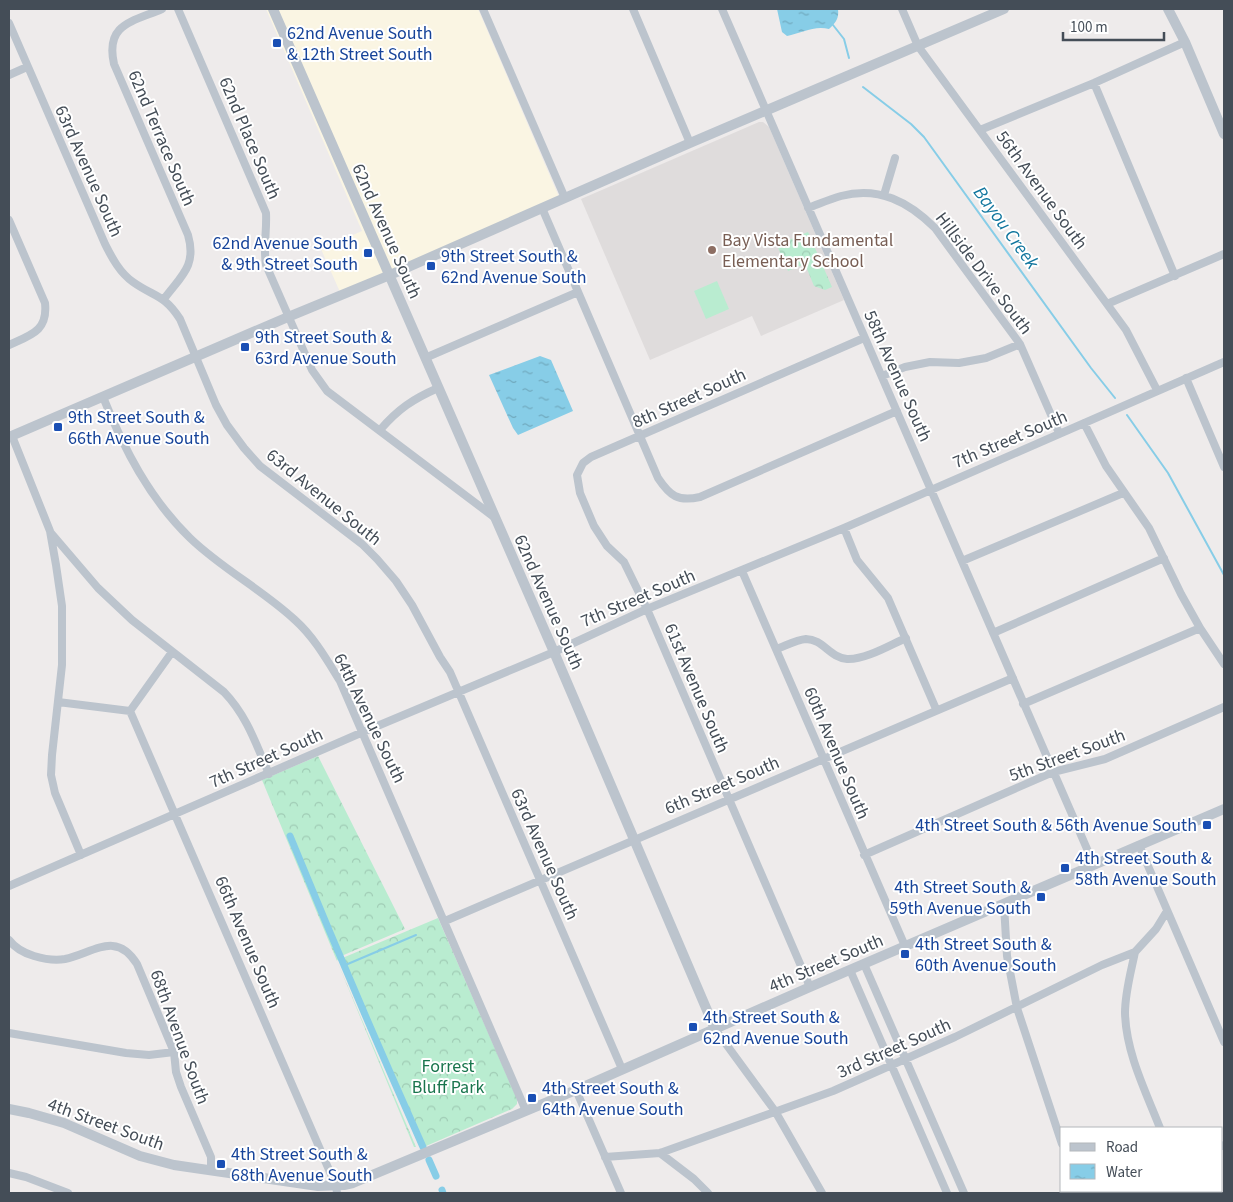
<svg xmlns="http://www.w3.org/2000/svg" width="1233" height="1202" font-family="'Source Sans 3',sans-serif">
  <style>
    .commercial { fill: #faf5e3 }
    .education { fill: #dfdcdc }
    .forest { fill: url(#forest-crowns) }
    .garden { fill: #b9ecd0 }
    .water { fill: url(#water-ripples) }
    .lines { fill: none; stroke-linecap: round; stroke-linejoin: round }
    .stream { stroke: #87cde7; stroke-width: 2 }
    .canal { stroke: #87cde7; stroke-width: 7 }
    .minor { stroke: #bcc4cd; stroke-width: 8 }
    .tertiary { stroke: #bcc4cd; stroke-width: 10 }
    .transit-dot { fill: #1a4fb4; stroke: #fff; stroke-width: 2 }
    .education-dot { fill: #8d6e63; stroke: #fff; stroke-width: 2 }
    .labels { text-anchor: middle; stroke-width: 4; stroke-linejoin: round; paint-order: stroke }
    .transit-label { font-size: 18px; fill: #164399; stroke: #fff; text-anchor: start }
    .street-label { font-size: 18px; fill: #444d57; stroke: #fff }
    .education-label { font-size: 18px; fill: #785e54; stroke: #fff; text-anchor: start }
    .park-label { font-size: 18px; fill: #19754d; stroke: #fff }
    .water-label { font-size: 19px; font-style: italic; fill: #11769e; stroke: #fff }
  </style>
  <defs>
    <pattern id="forest-crowns" width="20" height="18" patternUnits="userSpaceOnUse" patternTransform="scale(1.25)"><rect width="20" height="18" fill="#b9ecd0"/><path d="M2 6a3 3 0 1 1 6 0M12 15a3 3 0 1 1 6 0" fill="none" stroke="#a0ccb5"/></pattern>
    <pattern id="water-ripples" width="26" height="14" patternUnits="userSpaceOnUse" patternTransform="scale(1.25)"><rect width="26" height="14" fill="#87cde7"/><path d="M2 4q2-2 4 0t4 0M15 11q2-2 4 0t4 0" fill="none" stroke="#70a9be"/></pattern>
  </defs>
  <rect width="100%" height="100%" fill="#eeebeb"/>
  <path class="commercial" d="M266,9H268L384,274L340,292L321,249L362,231Z
    M277,9H478L559,197L392,271Z"/>
  <path class="education" d="M759,122H763L769,127L844,300L761,336L752,316L650,360L581,199Z"/>
  <path class="forest" d="M808,232L832,287L825,290L814,286L805,264L788,271L777,245Z
    M318,756L405,929L339,957L337,961L416,1147H414L262,780Z
    M438,918L517,1099V1104L512,1109L426,1146L419,1145L340,959Z"/>
  <path class="garden" d="M717,281L729,309L706,319L694,291Z"/>
  <path class="water" d="M777,9H838C839,19 836,22 829,29C815,25 801,33 787,36L782,32Z
    M540,356L551,360L573,411L518,435L513,428L489,375Z"/>
  <g class="lines">
    <path class="stream" d="M833,25L844,39L849,58
      M863,87L911,124L924,137L1091,368L1115,398
      M1127,415L1168,473L1224,575
      M343,966L416,935"/>
    <path class="canal" d="M290,836C333,941 377,1044 423,1147
      M429,1160L436,1176
      M442,1190L443,1193"/>
    <path class="minor" d="M162,9C132,22 105,24 114,64L188,235C197,266 181,276 164,299
      M178,9L266,213C267,231 263,248 266,265L312,370L327,391L494,517
      M483,9L565,198
      M633,9L690,143
      M722,9L1094,865
      M902,9L918,46L1126,330L1157,390
      M9,23L105,244C112,258 120,273 133,282C154,297 164,294 180,319L216,405L227,425L244,448L260,466L362,544L377,559L396,581L412,605L440,657L450,672L622,1069
      M9,75L27,67
      M1094,83L1175,276
      M980,130L1094,83L1185,42
      M884,195L895,158
      M542,208L658,478C670,496 678,502 700,497L897,411
      M808,208C819,204 830,199 841,196C879,186 909,202 935,228L1020,344L1059,433
      M9,220L45,303C48,331 31,335 9,345
      M1107,304L1224,254
      M425,358L578,292
      M882,376L905,367L930,362L959,363L986,358L1020,344
      M1186,378L1224,467
      M103,397C124,449 149,498 190,538C222,569 263,590 295,620C314,637 327,660 340,681L526,1111
      M1084,423L1106,466L1149,528L1181,594L1200,628L1224,664
      M380,430C398,409 413,399 438,388
      M12,436L50,531L56,565L62,606V665L52,755L51,775L55,793L81,855
      M844,528L857,560L888,598L936,709
      M51,533L98,588L132,620L224,692C247,716 256,744 269,774
      M962,561L1123,493
      M742,571L905,946
      M993,633L1164,558
      M776,649C785,646 796,640 806,639C823,639 830,658 847,659C865,660 890,645 906,638
      M58,702L130,711L172,652
      M1023,704L1200,628
      M130,711L336,1186L337,1193
      M1139,845L1224,1042
      M864,855L1053,772L1105,759L1224,707
      M9,886L363,732L554,652L647,609L844,528L1224,362
      M1004,905L1007,956L1017,1008L1062,1144
      M445,921L1013,678
      M9,940C15,948 24,953 34,956C44,959 54,961 65,959C93,953 116,930 137,964L174,1052L176,1072L181,1087L211,1157V1171
      M1135,952C1131,972 1125,992 1125,1013C1126,1053 1146,1092 1160,1128
      M864,964L964,1193
      M850,970L947,1193
      M810,987L647,609L624,562L607,546L594,526L580,493L577,475L583,463L591,457L864,338
      M715,1029L775,1111L822,1193
      M9,1033L126,1053L149,1055L174,1052
      M576,1090L621,1193
      M1222,1146L1224,1145
      M660,1153L694,1179L708,1193
      M605,1157L660,1153L833,1091L955,1037L1102,965L1135,952L1156,929L1167,911
      M9,1173L26,1177L68,1193
      M1079,1191L1080,1193
      M1185,1191L1186,1193
      M1113,1193L1119,1191"/>
    <path class="tertiary" d="M273,9L554,652L715,1029
      M1168,9L1185,42L1224,134
      M9,437L288,317L390,275L690,143L1004,9
      M9,1109L29,1113L64,1123L140,1156L174,1165L318,1186L344,1185L353,1183L576,1090L810,987L1224,809"/>
  </g>
  <g class="transit-dot">
    <rect x="272" y="38" width="10" height="10" rx="2.5"/>
    <rect x="363" y="248" width="10" height="10" rx="2.5"/>
    <rect x="426" y="261" width="10" height="10" rx="2.5"/>
    <rect x="240" y="342" width="10" height="10" rx="2.5"/>
    <rect x="53" y="422" width="10" height="10" rx="2.5"/>
    <rect x="1202" y="820" width="10" height="10" rx="2.5"/>
    <rect x="1060" y="863" width="10" height="10" rx="2.5"/>
    <rect x="1036" y="892" width="10" height="10" rx="2.5"/>
    <rect x="900" y="949" width="10" height="10" rx="2.5"/>
    <rect x="688" y="1022" width="10" height="10" rx="2.5"/>
    <rect x="527" y="1093" width="10" height="10" rx="2.5"/>
    <rect x="216" y="1159" width="10" height="10" rx="2.5"/>
  </g>
  <circle class="education-dot" cx="712" cy="250" r="5"/>
  <g class="labels">
    <g class="transit-label">
      <text x="287" y="39">62nd Avenue South<tspan x="287" dy="21">&amp; 12th Street South</tspan></text>
      <text x="358" y="249" text-anchor="end">62nd Avenue South<tspan x="358" dy="21">&amp; 9th Street South</tspan></text>
      <text x="441" y="262">9th Street South &amp;<tspan x="441" dy="21">62nd Avenue South</tspan></text>
      <text x="255" y="343">9th Street South &amp;<tspan x="255" dy="21">63rd Avenue South</tspan></text>
      <text x="68" y="423">9th Street South &amp;<tspan x="68" dy="21">66th Avenue South</tspan></text>
      <text x="1197" y="831" text-anchor="end">4th Street South &amp; 56th Avenue South</text>
      <text x="1075" y="864">4th Street South &amp;<tspan x="1075" dy="21">58th Avenue South</tspan></text>
      <text x="1031" y="893" text-anchor="end">4th Street South &amp;<tspan x="1031" dy="21">59th Avenue South</tspan></text>
      <text x="915" y="950">4th Street South &amp;<tspan x="915" dy="21">60th Avenue South</tspan></text>
      <text x="703" y="1023">4th Street South &amp;<tspan x="703" dy="21">62nd Avenue South</tspan></text>
      <text x="542" y="1094">4th Street South &amp;<tspan x="542" dy="21">64th Avenue South</tspan></text>
      <text x="231" y="1160">4th Street South &amp;<tspan x="231" dy="21">68th Avenue South</tspan></text>
    </g>
    <g class="street-label">
      <text transform="translate(162 138) rotate(67)" y="6">62nd Terrace South</text>
      <text transform="translate(250 138) rotate(67)" y="6">62nd Place South</text>
      <text transform="translate(89 171) rotate(66)" y="6">63rd Avenue South</text>
      <text transform="translate(1042 190) rotate(54)" y="6">56th Avenue South</text>
      <text transform="translate(387 231) rotate(66)" y="6">62nd Avenue South</text>
      <text transform="translate(984 273) rotate(53)" y="6">Hillside Drive South</text>
      <text transform="translate(898 376) rotate(66)" y="6">58th Avenue South</text>
      <text transform="translate(689 398) rotate(-24)" y="6">8th Street South</text>
      <text transform="translate(1010 439) rotate(-23)" y="6">7th Street South</text>
      <text transform="translate(324 497) rotate(39)" y="6">63rd Avenue South</text>
      <text transform="translate(638 598) rotate(-23)" y="6">7th Street South</text>
      <text transform="translate(549 602) rotate(66)" y="6">62nd Avenue South</text>
      <text transform="translate(697 688) rotate(67)" y="6">61st Avenue South</text>
      <text transform="translate(370 718) rotate(64)" y="6">64th Avenue South</text>
      <text transform="translate(837 753) rotate(67)" y="6">60th Avenue South</text>
      <text transform="translate(1067 755) rotate(-20)" y="6">5th Street South</text>
      <text transform="translate(266 758) rotate(-24)" y="6">7th Street South</text>
      <text transform="translate(722 785) rotate(-23)" y="6">6th Street South</text>
      <text transform="translate(545 854) rotate(66)" y="6">63rd Avenue South</text>
      <text transform="translate(248 942) rotate(67)" y="6">66th Avenue South</text>
      <text transform="translate(826 963) rotate(-23)" y="6">4th Street South</text>
      <text transform="translate(180 1037) rotate(70)" y="6">68th Avenue South</text>
      <text transform="translate(894 1048) rotate(-24)" y="6">3rd Street South</text>
      <text transform="translate(106 1124) rotate(20)" y="6">4th Street South</text>
    </g>
    <g class="education-label">
      <text x="722" y="246">Bay Vista Fundamental<tspan x="722" dy="21">Elementary School</tspan></text>
    </g>
    <g class="park-label">
      <text x="448" y="1072">Forrest<tspan x="448" dy="21">Bluff Park</tspan></text>
    </g>
    <g class="water-label">
      <text transform="translate(1007 227) rotate(54)" y="7">Bayou Creek</text>
    </g>
  </g>
  <rect width="1233" height="1202" fill="none" stroke="#444d57" stroke-width="20"/>
  <rect x="1060" y="1127" width="162" height="65" fill="#ffffff" stroke="#b4b8bc"/>
  <rect x="1070" y="1143" width="25" height="8" fill="#bcc4cd" stroke="#b4b8bc"/>
  <text x="1106" y="1152" font-size="15" fill="#444d57">Road</text>
  <rect x="1070" y="1164" width="25" height="15" fill="url(#water-ripples)" stroke="#b4b8bc"/>
  <text x="1106" y="1177" font-size="15" fill="#444d57">Water</text>
  <path d="M1063 32v8h101v-8" fill="none" stroke="#444d57" stroke-width="2.5"/>
  <text x="1070" y="32" font-size="15" fill="#444d57" stroke="#ffffff" stroke-width="4" paint-order="stroke">100 m</text>
</svg>
